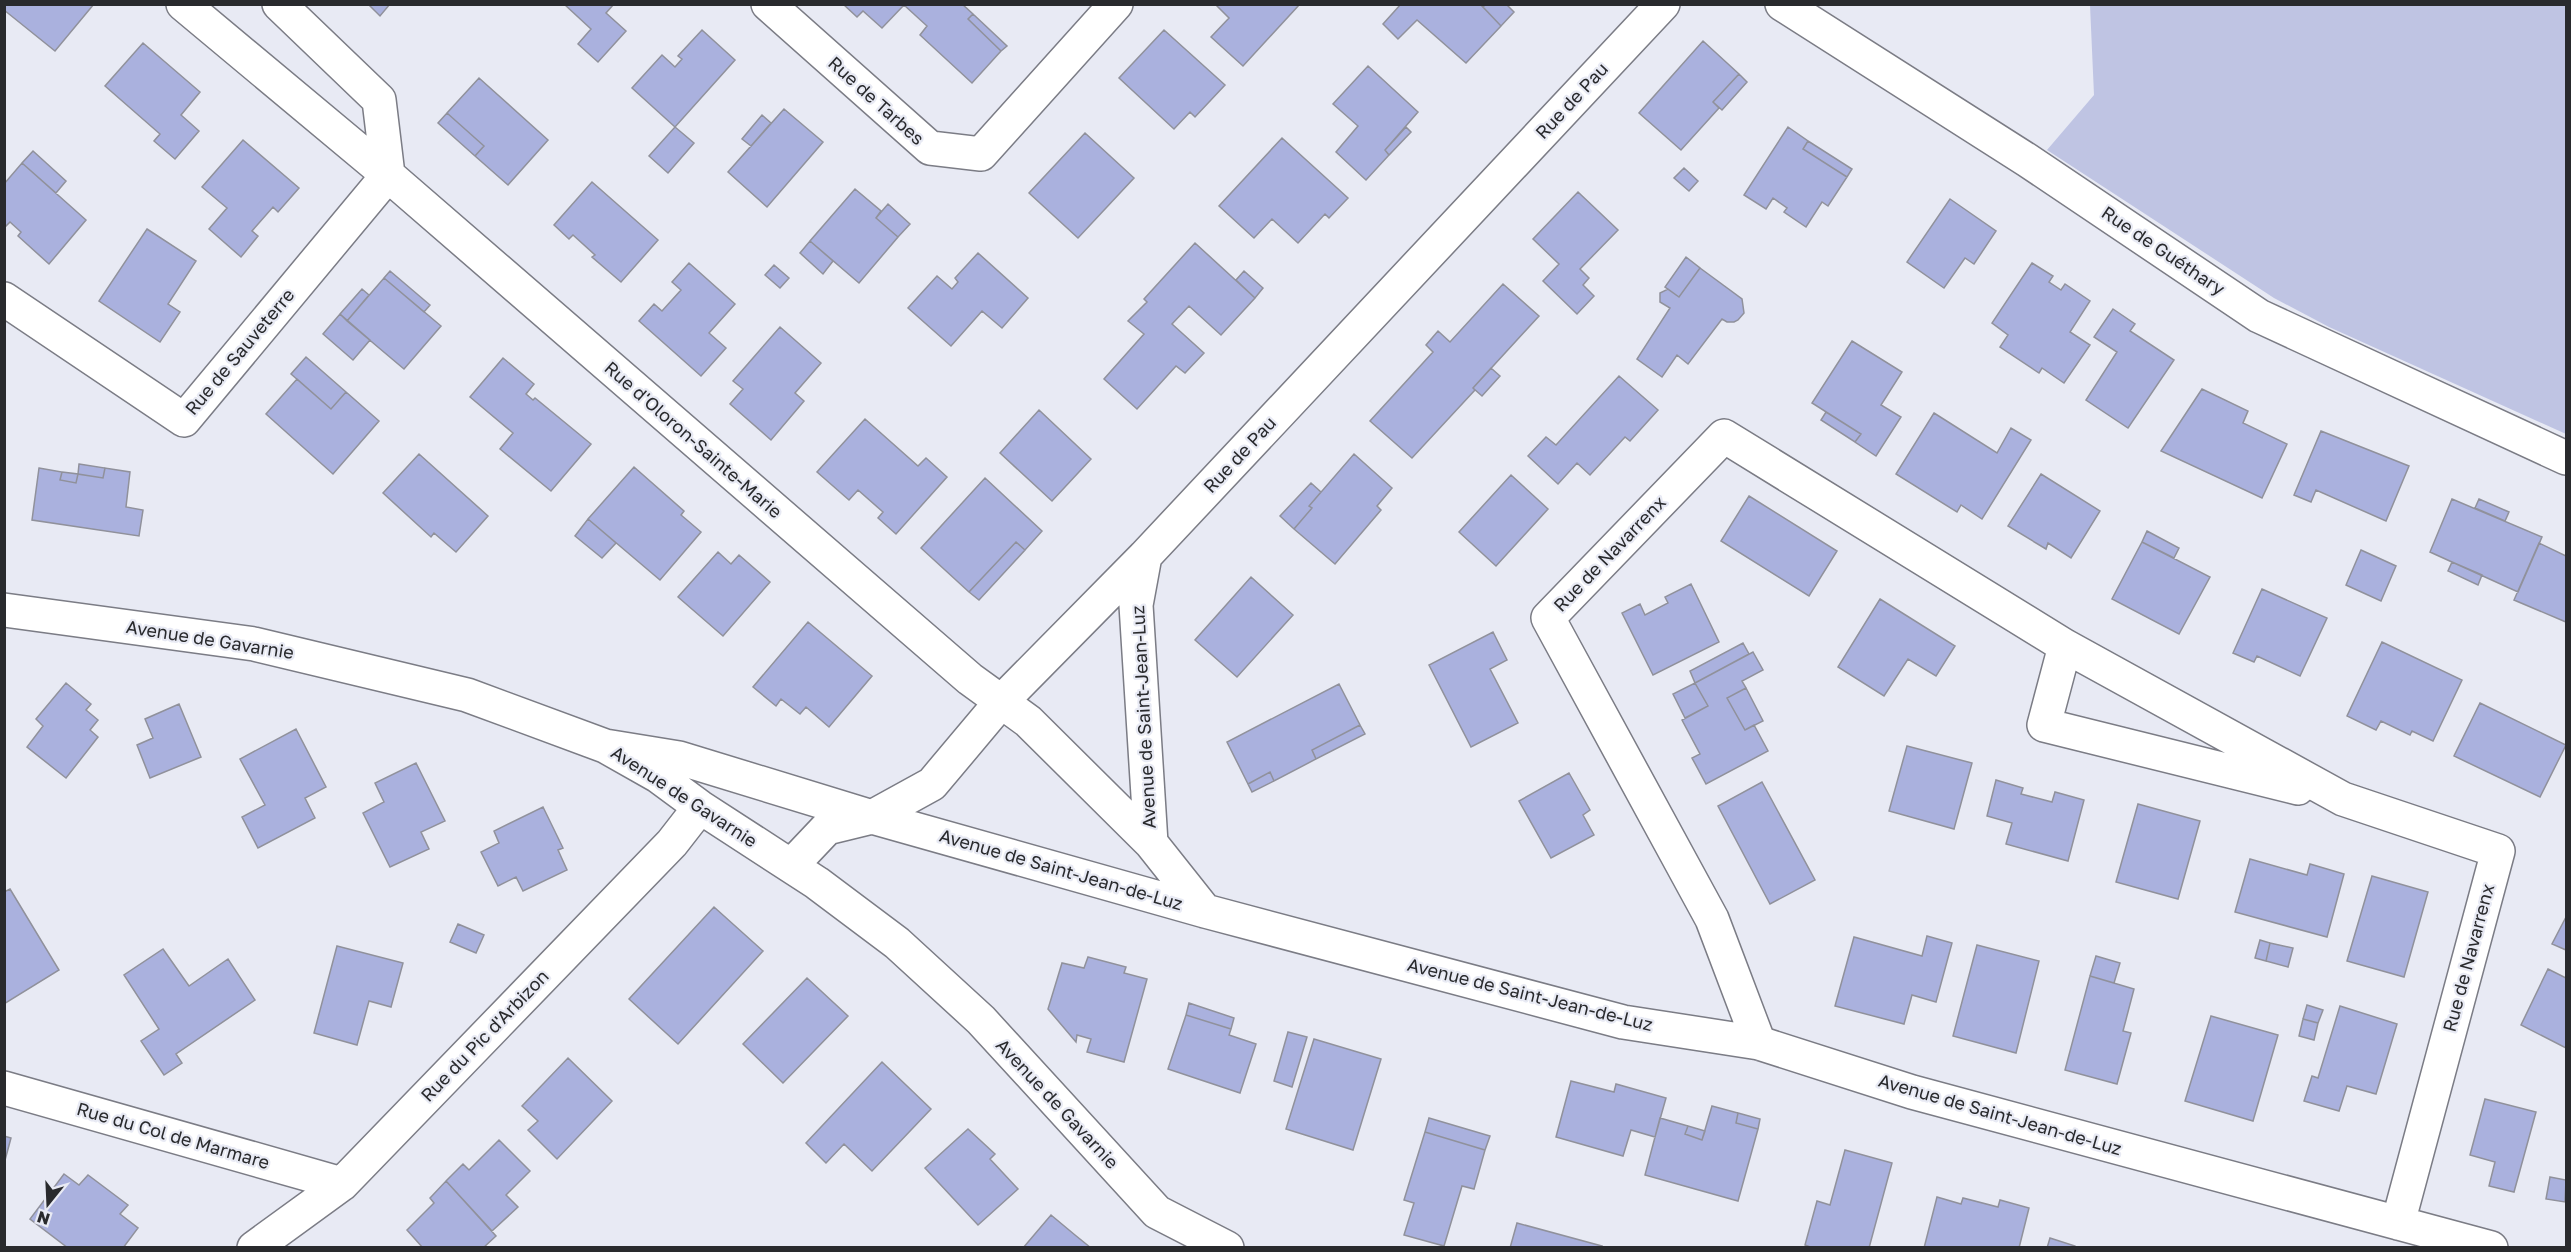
<svg xmlns="http://www.w3.org/2000/svg" width="2571" height="1252" font-family="'Golos Text',sans-serif">
  <style>
    .green { fill: #bfc4e3 }
    .building { fill: #aab1de; stroke: #90919b; stroke-width: 1.5 }
    .lines { fill: none; stroke-linecap: round; stroke-linejoin: round }
    .minor-casing { stroke: #7b7c85; stroke-width: 36 }
    .minor { stroke: #fff; stroke-width: 33 }
    .labels { text-anchor: middle; stroke-width: 4.5; stroke-linejoin: round; paint-order: stroke }
    .street-label { font-size: 18px; fill: #292a2d; stroke: #e8eaf4 }
  </style>
  <rect width="100%" height="100%" fill="#e8eaf4"/>
  <path class="green" d="M2090,5H2566V434L2329,327L2274,298L2047,150L2094,95Z"/>
  <path class="building" d="M4,4H94L55,51L4,10Z
    M368,4H390L380,16Z
    M564,4H614L606,13L626,31L598,62L578,44L591,29Z
    M843,4H962L973,14L968,19L1001,51L972,83L920,35L927,26L904,5L882,28L863,11L857,17Z
    M1215,4H1300L1243,66L1211,37L1229,18Z
    M1401,4H1480L1501,26L1466,63L1417,20L1398,39L1383,24Z
    M1486,4H1506L1514,12L1501,26L1483,7Z
    M973,14L1007,46L1001,51L968,19Z
    M702,30L735,60L675,127L632,88L662,55L675,67L682,59L678,56Z
    M1164,30L1225,85L1195,117L1190,112L1174,129L1119,78Z
    M1703,41L1739,74L1713,102L1719,108L1681,150L1639,113Z
    M143,43L200,92L181,115L199,131L175,159L154,141L160,134L105,86Z
    M1368,66L1418,112L1385,150L1389,155L1366,180L1336,152L1358,126L1333,104Z
    M1739,74L1747,82L1722,110L1713,102Z
    M479,78L548,140L508,185L475,156L484,146L447,113Z
    M784,109L823,142L767,207L728,172Z
    M447,113L484,146L475,156L438,123Z
    M762,115L771,123L751,146L742,139Z
    M675,127L694,143L668,173L649,156Z
    M1406,127L1411,132L1389,155L1385,150Z
    M1788,127L1808,141L1803,149L1847,177L1828,206L1822,202L1806,227L1784,212L1787,208L1773,198L1766,209L1744,195Z
    M1085,133L1134,178L1078,238L1029,193Z
    M1282,138L1348,198L1329,218L1325,214L1298,243L1272,219L1254,238L1219,206Z
    M243,140L299,188L278,212L273,207L252,231L258,236L241,257L209,229L227,208L202,187Z
    M1808,141L1852,169L1847,177L1803,149Z
    M33,151L66,181L56,193L22,163Z
    M22,163L86,220L49,264L18,236L21,232L10,222L6,226L4,225V184Z
    M1684,168L1698,181L1689,191L1674,178Z
    M592,182L658,240L621,282L592,257L595,255L573,235L569,239L554,225Z
    M855,189L881,211L876,218L898,237L859,283L810,241Z
    M1578,192L1618,230L1580,269L1589,278L1583,285L1594,296L1577,314L1543,281L1559,264L1533,239Z
    M1950,199L1996,231L1974,264L1965,258L1944,288L1907,262Z
    M888,204L910,224L898,237L876,218Z
    M147,229L196,261L168,304L180,312L160,342L99,301Z
    M810,241L833,261L823,274L800,253Z
    M1195,243L1255,298L1221,335L1189,306L1172,324L1204,353L1185,373L1176,366L1137,409L1104,379L1144,334L1128,321L1147,302L1144,299Z
    M978,253L1028,298L1002,328L982,311L951,346L908,308L937,276L952,289L958,282L955,278Z
    M1686,257L1700,268L1679,297L1665,287Z
    M689,263L735,304L709,333L726,348L701,376L639,321L654,304L662,311L681,290L672,282Z
    M2032,263L2053,276L2049,282L2061,290L2065,284L2090,301L2070,332L2090,345L2064,383L2042,368L2039,373L2000,347L2008,335L1992,323Z
    M774,265L789,278L780,288L765,275Z
    M1700,268L1742,299L1744,313L1738,320L1734,322H1727L1722,319L1688,364L1677,355L1662,377L1637,359L1670,308L1660,302V293L1668,289L1679,297Z
    M390,271L430,305L424,312L384,278Z
    M1244,271L1263,288L1255,298L1236,280Z
    M384,278L441,326L404,369L347,321Z
    M1503,284L1539,316L1473,388L1475,390L1412,458L1370,421L1433,352L1426,345L1438,331L1450,342Z
    M362,289L369,295L347,321L340,314Z
    M2113,309L2135,324L2130,331L2174,360L2128,428L2086,400L2117,352L2094,337Z
    M340,314L370,340L353,360L323,334Z
    M780,327L821,363L795,393L804,401L771,440L730,404L743,389L733,381Z
    M1852,341L1902,372L1881,405L1901,417L1876,456L1855,442L1861,434L1812,403Z
    M306,357L346,392L331,409L291,374Z
    M503,358L534,384L526,394L533,400L535,398L591,444L551,491L500,449L513,433L470,397Z
    M1491,368L1500,376L1482,396L1473,388Z
    M1619,376L1658,410L1630,441L1625,437L1590,475L1577,463L1558,484L1528,456L1546,437L1556,445Z
    M297,379L331,409L346,392L379,421L333,474L266,414Z
    M2202,389L2248,411L2243,423L2287,444L2262,498L2161,451Z
    M1039,410L1091,459L1052,501L1000,453Z
    M1826,412L1861,434L1855,442L1821,420Z
    M1934,413L1997,453L2011,428L2031,440L1982,519L1961,505L1957,512L1896,474Z
    M865,419L918,466L926,458L947,477L896,534L878,518L883,512L858,490L849,500L817,472Z
    M2321,431L2409,466L2386,521L2316,490L2311,502L2294,495Z
    M419,454L488,516L456,552L434,533L431,537L383,493Z
    M1354,454L1392,488L1377,506L1381,510L1335,564L1294,529L1312,508L1309,506Z
    M79,464L105,468L103,478L78,474Z
    M634,467L684,511L681,515L701,532L660,580L588,519Z
    M39,468L62,472L60,480L76,483L78,474L103,478L105,468L130,472L126,507L143,510L139,536L32,520Z
    M62,472L78,474L76,483L60,480Z
    M2041,474L2100,511L2071,558L2048,543L2046,549L2008,526Z
    M1511,475L1548,509L1496,566L1459,532Z
    M985,478L1042,531L1025,550L1016,542L969,592L921,548Z
    M1311,483L1321,492L1309,506L1312,508L1294,529L1280,516Z
    M1749,496L1837,551L1809,596L1721,541Z
    M2452,499L2542,537L2518,592L2430,552Z
    M2479,499L2509,512L2505,521L2475,508Z
    M588,519L616,543L602,558L575,536Z
    M2147,531L2179,548L2174,558L2142,542Z
    M1016,542L1025,550L979,600L969,592Z
    M2142,542L2210,577L2179,634L2112,599Z
    M2539,543L2566,556V622L2514,600Z
    M2361,550L2396,566L2381,601L2346,585Z
    M718,552L731,564L739,555L770,582L723,636L678,597Z
    M2452,562L2482,575L2478,585L2448,571Z
    M1251,577L1293,615L1237,677L1195,640Z
    M1691,584L1719,642L1653,675L1622,613L1640,604L1645,615L1668,603L1665,597Z
    M2262,589L2327,618L2300,676L2257,656L2254,662L2233,653Z
    M1880,599L1955,646L1936,676L1908,659L1884,696L1838,667Z
    M808,622L872,676L829,727L806,707L800,714L781,699L776,706L753,687Z
    M1493,632L1507,660L1490,669L1518,723L1471,747L1429,665Z
    M2382,642L2462,680L2433,741L2412,731L2410,735L2381,721L2376,730L2347,716Z
    M1743,643L1749,654L1695,683L1690,671Z
    M1753,652L1763,670L1742,681L1746,688L1727,698L1745,730L1754,725L1768,751L1706,784L1692,758L1700,754L1682,720L1708,706L1695,683Z
    M66,683L91,704L86,710L98,720L90,730L98,737L66,778L27,747L43,726L36,719Z
    M1695,683L1708,706L1685,718L1673,694Z
    M1339,684L1360,725L1312,750L1316,759L1274,781L1270,772L1248,784L1227,742Z
    M1746,688L1763,721L1745,730L1727,698Z
    M2480,703L2566,745L2540,797L2454,756Z
    M179,704L201,757L150,778L137,745L153,738L145,719Z
    M1360,725L1365,734L1316,759L1312,750Z
    M296,729L326,787L305,798L315,818L258,848L242,817L265,805L240,759Z
    M1907,746L1972,763L1954,829L1889,811Z
    M416,763L445,821L421,832L429,849L390,867L363,813L384,802L375,783Z
    M1270,772L1274,781L1252,792L1248,784Z
    M1569,773L1590,810L1583,815L1594,835L1551,858L1519,801Z
    M1996,780L2023,788L2021,794L2052,802L2055,792L2084,800L2068,861L2006,844L2012,823L1987,816Z
    M1762,782L1815,880L1770,904L1718,806Z
    M2138,804L2200,821L2178,899L2116,882Z
    M543,807L563,848L558,850L567,870L523,891L516,877L498,886L481,852L499,843L494,831Z
    M2250,859L2307,875L2310,864L2344,874L2327,937L2235,912Z
    M2372,876L2428,892L2404,977L2347,961Z
    M10,889L59,970L4,1004V892Z
    M714,907L763,951L678,1044L629,999Z
    M2566,917V950L2552,944Z
    M458,924L484,935L476,953L450,942Z
    M1927,936L1952,943L1936,1002L1912,995L1904,1024L1835,1006L1854,937L1922,956Z
    M2260,940L2270,943L2266,961L2255,958Z
    M2270,943L2293,948L2288,967L2266,961Z
    M1977,945L2039,961L2016,1053L1953,1036Z
    M337,946L403,963L391,1007L369,1001L357,1045L314,1033Z
    M163,949L189,986L228,959L255,1000L176,1054L182,1063L164,1075L141,1041L159,1029L124,975Z
    M2096,956L2120,963L2114,983L2090,976Z
    M1088,957L1126,967L1124,973L1147,979L1124,1062L1087,1052L1091,1039L1077,1035L1076,1042L1048,1009L1062,963L1084,968Z
    M2548,969L2566,978V1048L2521,1025Z
    M2090,976L2134,989L2123,1031L2131,1033L2117,1084L2065,1070Z
    M807,978L848,1016L783,1083L743,1044Z
    M1189,1003L1234,1018L1231,1029L1186,1015Z
    M2307,1005L2323,1010L2318,1023L2303,1019Z
    M2340,1006L2397,1024L2376,1094L2347,1086L2339,1111L2304,1101L2312,1076L2318,1078Z
    M1186,1015L1231,1029L1229,1035L1256,1044L1240,1093L1168,1069Z
    M2211,1016L2278,1035L2253,1121L2185,1101Z
    M2303,1019L2318,1023L2314,1040L2299,1036Z
    M1288,1032L1307,1037L1292,1087L1274,1081Z
    M1314,1039L1381,1059L1353,1150L1286,1129Z
    M568,1058L612,1101L557,1159L528,1130L538,1121L522,1106Z
    M882,1062L931,1109L872,1171L844,1144L826,1163L806,1143Z
    M1571,1081L1614,1092L1616,1084L1666,1098L1655,1137L1631,1130L1623,1156L1556,1137Z
    M2485,1099L2536,1112L2514,1192L2489,1186L2495,1162L2470,1155Z
    M1712,1106L1738,1113L1736,1123L1758,1129L1738,1201L1645,1175L1660,1118L1688,1126L1685,1134L1702,1140Z
    M1738,1113L1760,1119L1758,1129L1736,1123Z
    M1429,1118L1490,1136L1485,1150L1425,1132Z
    M1688,1126L1705,1131L1702,1140L1685,1134Z
    M968,1129L995,1154L990,1159L1018,1189L978,1225L925,1168Z
    M1425,1132L1485,1150L1474,1189L1462,1186L1444,1246L1404,1235L1414,1203L1404,1200Z
    M4,1136L11,1138L4,1164Z
    M499,1140L530,1171L506,1195L518,1207L492,1231L446,1181L463,1164L469,1170Z
    M1845,1150L1892,1163L1869,1248H1813L1805,1245L1817,1201L1830,1205Z
    M64,1174L79,1185L88,1175L128,1205L120,1214L138,1228L123,1248H68L30,1219Z
    M2550,1177L2566,1180L2565,1202L2546,1199Z
    M446,1181L496,1236L483,1248H423L407,1230L434,1203L430,1198Z
    M1937,1197L1961,1204L1963,1198L1998,1207L2000,1200L2029,1208L2019,1248H1924Z
    M1051,1215L1075,1235L1091,1248H1023Z
    M1517,1223L1602,1246L1601,1248H1510Z
    M2050,1238L2075,1246V1248H2047Z"/>
  <g class="lines">
    <g class="minor-casing">
      <path id="minor" d="M183,4L388,175L970,679L1028,721L1151,843
        M768,4L930,148L981,154L1116,4
        M1782,4L2027,160L2259,316L2566,458
        M4,299L184,420L388,175L379,100L279,4
        M1145,556L1136,605L1151,843L1205,911
        M4,610L254,644L467,695L605,746L658,776L700,807L817,883L897,943L981,1020L1157,1212L1227,1248
        M2065,646L2044,725L2298,788
        M605,746L679,758L872,817L1205,911L1623,1022L1759,1043L1912,1092L2491,1248
        M791,866L827,828L872,817L932,784L1000,703L1145,556L1663,4
        M1759,1043L1712,919L1548,618L1724,436L2065,646L2343,799L2498,851L2398,1223
        M4,1088L342,1184
        M254,1248L342,1184L672,843L700,807"/>
    </g>
    <use href="#minor" class="minor"/>
  </g>
  <g class="labels">
    <g class="street-label">
      <text transform="translate(876 101) rotate(42)" y="6">Rue de Tarbes</text>
      <text transform="translate(1572 101) rotate(-47)" y="6">Rue de Pau</text>
      <text transform="translate(2163 251) rotate(34)" y="6">Rue de Guéthary</text>
      <text transform="translate(240 352) rotate(-50)" y="6">Rue de Sauveterre</text>
      <text transform="translate(693 440) rotate(41)" y="6">Rue d'Oloron-Sainte-Marie</text>
      <text transform="translate(1240 455) rotate(-47)" y="6">Rue de Pau</text>
      <text transform="translate(1610 554) rotate(-46)" y="6">Rue de Navarrenx</text>
      <text transform="translate(210 640) rotate(9)" y="6">Avenue de Gavarnie</text>
      <text transform="translate(1144 717) rotate(-93)" y="6">Avenue de Saint-Jean-Luz</text>
      <text transform="translate(684 797) rotate(33)" y="6">Avenue de Gavarnie</text>
      <text transform="translate(1061 870) rotate(16)" y="6">Avenue de Saint-Jean-de-Luz</text>
      <text transform="translate(2469 958) rotate(-75)" y="6">Rue de Navarrenx</text>
      <text transform="translate(1530 995) rotate(14)" y="6">Avenue de Saint-Jean-de-Luz</text>
      <text transform="translate(485 1036) rotate(-46)" y="6">Rue du Pic d'Arbizon</text>
      <text transform="translate(1057 1104) rotate(47)" y="6">Avenue de Gavarnie</text>
      <text transform="translate(2000 1115) rotate(16)" y="6">Avenue de Saint-Jean-de-Luz</text>
      <text transform="translate(173 1136) rotate(16)" y="6">Rue du Col de Marmare</text>
    </g>
  </g>
  <rect width="2571" height="1252" fill="none" stroke="#292a2d" stroke-width="12"/>
  <g transform="translate(48 1204) rotate(198)" stroke="#e8eaf4" stroke-width="4.5" paint-order="stroke">
  <path d="M0-4.5L10 22L0 15L-10 22Z" fill="#292a2d"/>
  <text y="-9" font-size="16" font-weight="bold" text-anchor="middle" fill="#292a2d">N</text>
  </g>
</svg>
